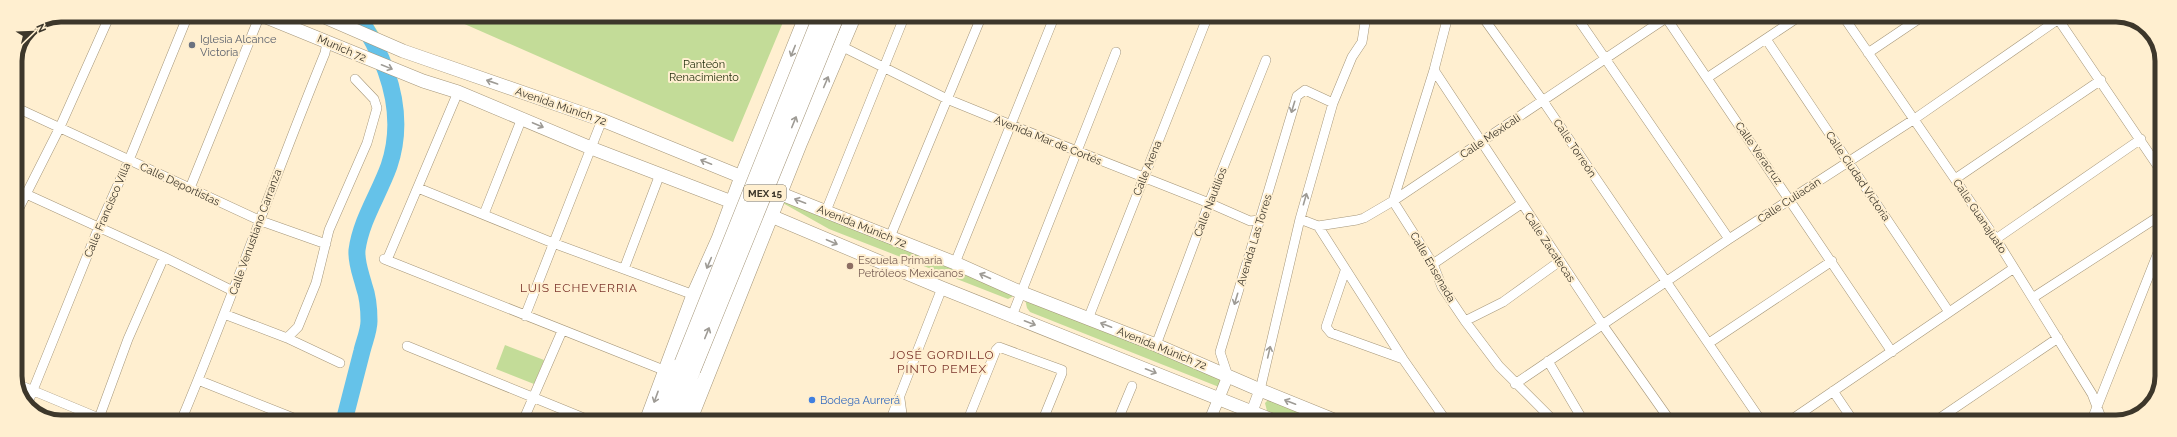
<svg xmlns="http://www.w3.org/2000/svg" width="2177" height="437" font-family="Raleway,sans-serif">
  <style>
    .green { fill: #c3dc98 }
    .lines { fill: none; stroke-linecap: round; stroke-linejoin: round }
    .river { stroke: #65c2e9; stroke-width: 17 }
    .minor-casing { stroke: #a59679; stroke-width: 10 }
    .tertiary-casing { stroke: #a59679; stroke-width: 12 }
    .secondary-casing { stroke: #a59679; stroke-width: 14 }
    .trunk-casing { stroke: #a59679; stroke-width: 16 }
    .minor { stroke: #fff; stroke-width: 9 }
    .tertiary { stroke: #fff; stroke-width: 11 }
    .secondary { stroke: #fff; stroke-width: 13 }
    .trunk { stroke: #fff; stroke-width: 15 }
    .trunk-bridge-casing { stroke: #a59679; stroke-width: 16; stroke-linecap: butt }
    .trunk-bridge { stroke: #fff; stroke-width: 15 }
    .oneway { stroke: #9e9b95 }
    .worship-dot { fill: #6b7280; stroke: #ffefd0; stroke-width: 1.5 }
    .education-dot { fill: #8d6e63; stroke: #ffefd0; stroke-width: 1.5 }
    .shop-dot { fill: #3f7fe0; stroke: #ffefd0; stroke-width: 1.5 }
    .labels { text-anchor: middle; stroke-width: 4; stroke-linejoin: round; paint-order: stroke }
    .shield { fill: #ffefd0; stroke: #776e5c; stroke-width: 1 }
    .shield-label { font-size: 10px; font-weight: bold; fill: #3d372b }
    .worship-label { font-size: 11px; fill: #5b616d; stroke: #ffefd0; text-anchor: start }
    .street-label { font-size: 11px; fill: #3d372b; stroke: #ffefd0 }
    .park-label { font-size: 11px; fill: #273212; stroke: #ffefd0 }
    .education-label { font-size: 11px; fill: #785e54; stroke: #ffefd0; text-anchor: start }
    .shop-label { font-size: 11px; fill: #366cbe; stroke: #ffefd0; text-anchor: start }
    .neighbourhood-label { font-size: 12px; letter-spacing: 1px; fill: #7c362c; stroke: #ffefd0 }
    .rim { fill: none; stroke: #3d372b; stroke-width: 5 }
  </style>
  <rect width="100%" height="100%" fill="#ffefd0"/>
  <path class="green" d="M348,15H367L380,35L387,71L363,40Z
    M444,15H786L733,142Z
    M781,196L1015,291L1012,297L1008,299L829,229L781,202Z
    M1025,299L1222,376L1219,387L1030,312L1027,308Z
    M505,345L544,360L534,384L496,369Z
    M1268,400L1331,422H1294L1267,411L1265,403Z"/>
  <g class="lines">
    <path class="river" d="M344,421C350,398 356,374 362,351C364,342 369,331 369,321C369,310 368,297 364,286C361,274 356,263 357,250C361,220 379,194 389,166C407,113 387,60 357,15"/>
    <g class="minor-casing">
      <path id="minor" d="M1448,16L1434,70L1393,201L1433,264L1442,287L1465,321L1499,366L1555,422
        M1482,16L1543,101L1762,422
        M1576,16L1729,239
        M1665,16L1892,352
        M1843,16L1996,239L2092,394L2102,420L2106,422
        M2056,16L2161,171
        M1766,39L1949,312
        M841,46L947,99L1011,125L1209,203L1250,221L1260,220
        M1868,53L1923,16
        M1434,70L1602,324L1671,422
        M1707,78L1800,16
        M15,107L261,221L326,244
        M1955,179L2101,80
        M190,188L260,15
        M418,188L553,243L694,295
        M26,194L164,257L233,291
        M826,211L905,15
        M484,214L522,118
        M15,216L60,127L110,15
        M1300,219L1318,226L1357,220L1364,218L1393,201L1669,16
        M1318,226L1403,359L1447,422
        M890,237L982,15
        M1996,239L2141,139
        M384,259L666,371
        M387,260L458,92
        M955,263L1055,15
        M1433,264L1521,204
        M624,269L660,174
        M1345,271L1326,327L1331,333L1403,359
        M2034,297L2161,215
        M224,314L287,338L340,363
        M525,316L602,120
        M1012,316L1116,52
        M1088,319L1207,18
        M1465,321L1503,302L1560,261
        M287,338L298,327L316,283L329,230L367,143L377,108L374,99L355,79
        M1709,343L1832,261
        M1156,345L1209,203L1266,60
        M407,346L591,421
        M1548,361L1584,422
        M1228,376L1220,352L1297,96L1305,90L1333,103
        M198,380L301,421
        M17,384L106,421
        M1515,384L1729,239L1913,120L2063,16
        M1260,390L1300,219L1333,103L1352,57L1362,42L1366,16
        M1833,391L1854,422
        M900,399L903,421
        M27,405L98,229L129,160L188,15
        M99,418L128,339L164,257
        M181,421C232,300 275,175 325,53L327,42
        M523,421L562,331
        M890,421L942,288
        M967,422L996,350L999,347L1062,370V373L1042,422
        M1117,422L1132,386
        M1788,422L2014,268
        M1934,422L2058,338
        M2091,422L2161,245"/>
    </g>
    <g class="tertiary-casing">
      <path id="tertiary" d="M1209,422L1228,376
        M1248,422L1260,390"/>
    </g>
    <g class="secondary-casing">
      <path id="secondary" d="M261,15L423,81L458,92L591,148L732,202
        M320,15L403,51L602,120L742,177
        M779,193L955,263L1020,292L1156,345L1260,390L1339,422
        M771,216L942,288L1277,422"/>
    </g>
    <g class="trunk-casing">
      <path id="trunk" d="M647,421L694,295L719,239L742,177L807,15
        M660,421L682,363
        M674,421L693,370
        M689,421L800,142L854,15"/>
    </g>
    <use href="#minor" class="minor"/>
    <use href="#tertiary" class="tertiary"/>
    <use href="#secondary" class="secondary"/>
    <use href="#trunk" class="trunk"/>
    <g class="trunk-bridge-casing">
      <path id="trunk-bridge" d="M682,363L821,15
        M693,370L837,15"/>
    </g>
    <use href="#trunk-bridge" class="trunk-bridge"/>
  </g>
  <defs><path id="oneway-shaft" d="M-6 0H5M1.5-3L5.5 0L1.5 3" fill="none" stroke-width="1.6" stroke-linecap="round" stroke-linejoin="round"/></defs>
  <g class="oneway">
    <use href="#oneway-shaft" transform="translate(793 51) rotate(112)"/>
    <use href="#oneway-shaft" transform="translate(387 67) rotate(22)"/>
    <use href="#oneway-shaft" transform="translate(492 82) rotate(-161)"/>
    <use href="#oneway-shaft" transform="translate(826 82) rotate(-67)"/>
    <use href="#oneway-shaft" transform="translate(1293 107) rotate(107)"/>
    <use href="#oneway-shaft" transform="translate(794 122) rotate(-68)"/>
    <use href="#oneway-shaft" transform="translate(538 125) rotate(23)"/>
    <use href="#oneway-shaft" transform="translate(706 162) rotate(-158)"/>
    <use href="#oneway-shaft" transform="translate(1305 199) rotate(-74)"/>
    <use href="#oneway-shaft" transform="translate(800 201) rotate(-159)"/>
    <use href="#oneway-shaft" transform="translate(832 242) rotate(23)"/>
    <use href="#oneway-shaft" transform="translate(709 263) rotate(113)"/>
    <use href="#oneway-shaft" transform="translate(985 276) rotate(-156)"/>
    <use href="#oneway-shaft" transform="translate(1236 299) rotate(107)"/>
    <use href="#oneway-shaft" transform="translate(1030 323) rotate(21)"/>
    <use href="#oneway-shaft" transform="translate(1106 325) rotate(-159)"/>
    <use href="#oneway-shaft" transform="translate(707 333) rotate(-68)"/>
    <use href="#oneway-shaft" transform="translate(1269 352) rotate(-77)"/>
    <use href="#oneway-shaft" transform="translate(1151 371) rotate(22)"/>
    <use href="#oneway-shaft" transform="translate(656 397) rotate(110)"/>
    <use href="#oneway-shaft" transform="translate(1290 402) rotate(-159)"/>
  </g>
  <circle class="worship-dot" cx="192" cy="45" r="4"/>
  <circle class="education-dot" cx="850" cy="266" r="4"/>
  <circle class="shop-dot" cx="812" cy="400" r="4"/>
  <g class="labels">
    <rect class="shield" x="744" y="185" width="42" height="16" rx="3"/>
    <g class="shield-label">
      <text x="765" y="197">MEX 15</text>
    </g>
    <g class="worship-label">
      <text x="200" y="43">Iglesia Alcance<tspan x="200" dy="13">Victoria</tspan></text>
    </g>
    <g class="street-label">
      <text transform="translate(342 48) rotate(23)" y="4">Munich 72</text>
      <text transform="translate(561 106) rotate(19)" y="4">Avenida Múnich 72</text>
      <text transform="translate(1490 136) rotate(-34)" y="4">Calle Mexicali</text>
      <text transform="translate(1048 140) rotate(22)" y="4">Avenida Mar de Cortés</text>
      <text transform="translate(1575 148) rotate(56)" y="4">Calle Torreón</text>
      <text transform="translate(1759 153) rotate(55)" y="4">Calle Veracruz</text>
      <text transform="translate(1147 168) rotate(-68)" y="4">Calle Arena</text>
      <text transform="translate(1858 176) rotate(56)" y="4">Calle Ciudad Victoria</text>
      <text transform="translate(180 184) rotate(25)" y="4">Calle Deportistas</text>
      <text transform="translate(1789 200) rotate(-33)" y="4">Calle Culiacán</text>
      <text transform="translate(1210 202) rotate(-69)" y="4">Calle Nautilios</text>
      <text transform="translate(107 210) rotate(-67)" y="4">Calle Francisco Villa</text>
      <text transform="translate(1980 216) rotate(56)" y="4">Calle Guanajuato</text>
      <text transform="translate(862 226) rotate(22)" y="4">Avenida Múnich 72</text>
      <text transform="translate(255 232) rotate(-70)" y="4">Calle Venustiano Carranza</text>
      <text transform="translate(1254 240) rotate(-73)" y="4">Avenida Las Torres</text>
      <text transform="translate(1550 247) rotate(56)" y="4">Calle Zacatecas</text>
      <text transform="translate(1433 267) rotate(60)" y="4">Calle Ensenada</text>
      <text transform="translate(1162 348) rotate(22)" y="4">Avenida Múnich 72</text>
    </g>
    <g class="park-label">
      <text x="704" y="68">Panteón<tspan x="704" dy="13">Renacimiento</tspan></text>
    </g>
    <g class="education-label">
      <text x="858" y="264">Escuela Primaria<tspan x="858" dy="13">Petróleos Mexicanos</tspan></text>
    </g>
    <g class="shop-label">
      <text x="820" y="404">Bodega Aurrerá</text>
    </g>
    <g class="neighbourhood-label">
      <text x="579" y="292">LUIS ECHEVERRIA</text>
      <text x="942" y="359">JOSÉ GORDILLO<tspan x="942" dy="14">PINTO PEMEX</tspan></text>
    </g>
  </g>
  <path d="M0 0H2177V437H0ZM61 22H2116A39 39 0 0 1 2155 61V376A39 39 0 0 1 2116 415H61A39 39 0 0 1 22 376V61A39 39 0 0 1 61 22Z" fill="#ffefd0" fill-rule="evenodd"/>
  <path class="rim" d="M61 22H2116A39 39 0 0 1 2155 61V376A39 39 0 0 1 2116 415H61A39 39 0 0 1 22 376V61A39 39 0 0 1 61 22Z"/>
  <g transform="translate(32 32) rotate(67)" stroke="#ffefd0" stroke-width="3" paint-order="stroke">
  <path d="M0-3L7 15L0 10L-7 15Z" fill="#3d372b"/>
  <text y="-6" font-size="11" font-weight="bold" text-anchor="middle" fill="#3d372b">N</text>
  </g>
</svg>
